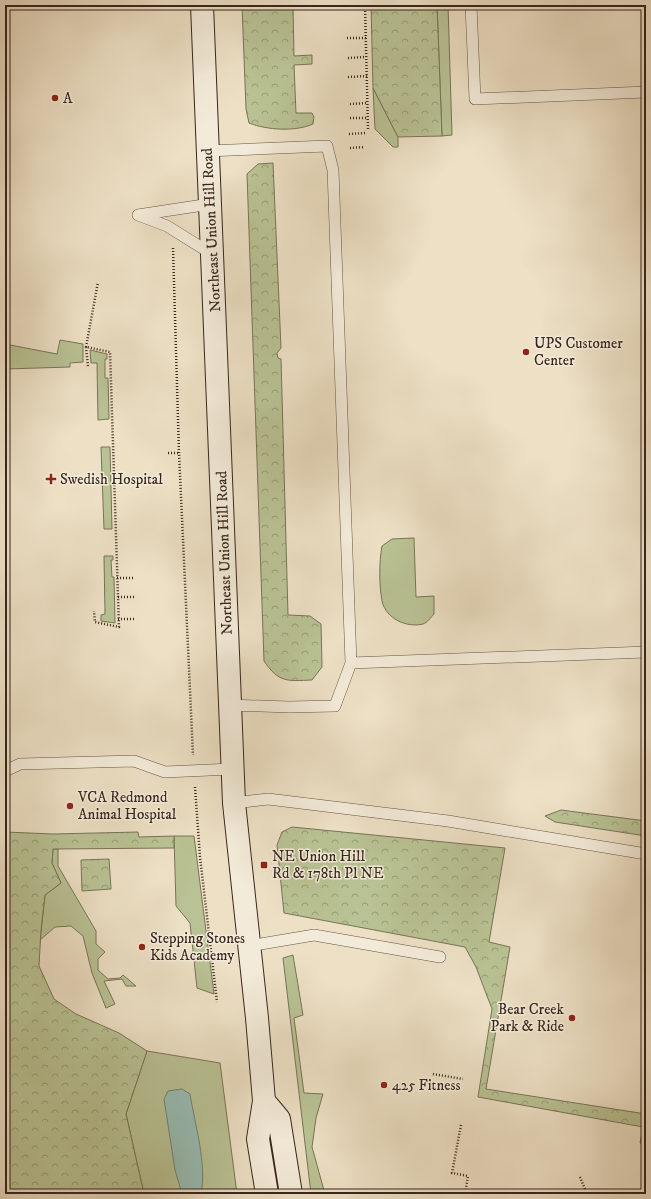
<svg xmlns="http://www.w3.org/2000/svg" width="651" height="1199" font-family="'IM FELL DW Pica',serif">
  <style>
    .green { fill: #b9c294; stroke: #787458 }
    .forest { fill: url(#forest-crowns); stroke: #787458 }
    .water { fill: #99bdb4; stroke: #728078 }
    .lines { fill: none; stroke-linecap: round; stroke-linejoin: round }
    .lane-casing { stroke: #655447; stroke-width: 12 }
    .secondary-casing { stroke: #38251d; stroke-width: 24 }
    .path { stroke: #38251d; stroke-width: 2.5; stroke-dasharray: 1 2; stroke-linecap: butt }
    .lane { stroke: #f3ebd9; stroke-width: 11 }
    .secondary { stroke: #f3ebd9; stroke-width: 22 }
    .poi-dot { fill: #8f2418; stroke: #f3ebd9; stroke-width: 1.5 }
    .labels { text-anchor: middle; stroke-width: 3; stroke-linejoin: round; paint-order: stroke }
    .poi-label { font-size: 15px; fill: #38251d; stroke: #f3ebd9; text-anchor: start }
    .street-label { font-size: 15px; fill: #38251d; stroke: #f3ebd9 }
  </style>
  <defs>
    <pattern id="forest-crowns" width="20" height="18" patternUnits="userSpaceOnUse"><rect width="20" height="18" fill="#b9c294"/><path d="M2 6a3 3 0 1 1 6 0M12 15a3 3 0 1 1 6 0" fill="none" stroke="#979d78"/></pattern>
  </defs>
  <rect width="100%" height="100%" fill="#ede0c5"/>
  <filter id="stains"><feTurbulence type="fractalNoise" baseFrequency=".005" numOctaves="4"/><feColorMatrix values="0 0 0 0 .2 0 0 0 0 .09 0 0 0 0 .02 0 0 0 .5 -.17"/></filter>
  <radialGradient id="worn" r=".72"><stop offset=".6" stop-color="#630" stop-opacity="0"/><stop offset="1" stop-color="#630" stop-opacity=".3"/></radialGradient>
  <path class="green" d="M437,5H448L452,135L442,136Z
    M373,88L398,137V147H393L375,129Z
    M60,340L83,344V362L70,363V367L5,369V344L57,354Z
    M90,350L107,354V359H105V378H108L109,419L98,420L97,363H91Z
    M101,447H110L112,529H104Z
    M414,538L416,597L434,596V614C431,617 427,623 423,624C407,628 386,619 382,601C379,584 379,563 382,546L392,539Z
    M104,556H113V560H111L112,577H114L115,623L101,621V615L105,614Z
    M174,836H194L214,994L197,988L190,923L176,906Z
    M53,849H58V866L96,931V944L105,952L98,959V970L108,979L120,978L123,975L136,986H126L122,979L104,981L115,1004L106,1008L92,973L83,936L71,926L55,927L40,940L45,895L61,883L52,863Z
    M293,955L303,1015L294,1018L304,1093L323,1094L316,1118L312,1147L325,1194H311L283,958Z
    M147,1051L220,1063L237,1194H144L126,1114Z"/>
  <path class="forest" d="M242,5H311L293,7L294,56L312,55V64L294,65L296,113H312L314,117L313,124C295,132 267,130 249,123L246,109Z
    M371,5H437L442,136L398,137L373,88Z
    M273,163L281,348L277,353L278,358L281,359L288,615L310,616L321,624L322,667L312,680C287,681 279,683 264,661L247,174L258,164Z
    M561,810L646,821V836L555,822L545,816Z
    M292,827L505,848L489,942L510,947L486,1089L646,1114V1144L640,1143L643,1127L478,1097L492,1009L476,967L465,947L284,913L277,845L282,832Z
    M5,832L53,834L138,832L139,837L174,836V848L53,849L52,863L61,883L45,895L41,930L39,966L54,999L76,1014L119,1033L147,1051L126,1114L144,1194H5Z
    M109,859L111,889L82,891L81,860Z"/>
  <path class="water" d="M182,1089L190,1094C195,1125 207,1164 201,1194H182L175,1170L164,1099L168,1091Z"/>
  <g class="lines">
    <g class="lane-casing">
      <path id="lane" d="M471,5L475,99L646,92
        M207,151L327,146L333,170L351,663L646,652
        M138,215L167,226L212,254
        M138,215L210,204
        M230,705L289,707L335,706L351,663
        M5,771L20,764L134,761L165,772L232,769
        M234,803L268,799L448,821L646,854
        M249,946L314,935L440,957"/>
    </g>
    <g class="secondary-casing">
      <path id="secondary" d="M202,5L234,803L257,1018L264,1101L258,1139L267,1194
        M264,1101L279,1119L291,1194"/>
    </g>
    <path class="path" d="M365,5L368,129
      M347,38H366
      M348,58L366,57
      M348,77L367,76
      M350,104L367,103
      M350,118H368
      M349,134L365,133
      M350,148L365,147
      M173,248L179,453L193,755
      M86,347L98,282
      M88,366L86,347L110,352L119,627L95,622L94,611
      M168,453H179
      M117,578H133
      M118,597H134
      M118,619H135
      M195,787L200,857L217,1002
      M433,1074L463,1079
      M461,1125L452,1173L468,1176L465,1194
      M580,1177L587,1194"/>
    <use href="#lane" class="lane"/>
    <use href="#secondary" class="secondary"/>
  </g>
  <g class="poi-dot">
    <circle cx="55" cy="98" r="4"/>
    <circle cx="526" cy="352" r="4"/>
    <path d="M49 473h4v4h4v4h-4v4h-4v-4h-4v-4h4z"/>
    <circle cx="70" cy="806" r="4"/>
    <rect x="260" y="861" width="8" height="8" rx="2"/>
    <circle cx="142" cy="947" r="4"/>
    <circle cx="572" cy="1018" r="4"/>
    <circle cx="384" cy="1085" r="4"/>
  </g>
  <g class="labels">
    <g class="poi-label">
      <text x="63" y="103">A</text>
      <text x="534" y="348">UPS Customer<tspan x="534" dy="17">Center</tspan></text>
      <text x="60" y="484">Swedish Hospital</text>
      <text x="78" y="802">VCA Redmond<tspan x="78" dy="17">Animal Hospital</tspan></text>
      <text x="272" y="861">NE Union Hill<tspan x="272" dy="17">Rd &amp; 178th Pl NE</tspan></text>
      <text x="150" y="943">Stepping Stones<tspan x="150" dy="17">Kids Academy</tspan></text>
      <text x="564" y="1014" text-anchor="end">Bear Creek<tspan x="564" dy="17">Park &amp; Ride</tspan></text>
      <text x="392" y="1090">425 Fitness</text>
    </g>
    <g class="street-label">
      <text transform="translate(211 230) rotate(-93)" y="5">Northeast Union Hill Road</text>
      <text transform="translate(224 553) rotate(-92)" y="5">Northeast Union Hill Road</text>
    </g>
  </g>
  <rect width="651" height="1199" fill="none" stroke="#ede0c5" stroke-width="20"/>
  <rect x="6" y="6" width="639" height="1187" fill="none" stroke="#38251d" stroke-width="2"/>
  <rect x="10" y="10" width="631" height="1179" fill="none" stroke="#38251d"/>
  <rect width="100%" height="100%" filter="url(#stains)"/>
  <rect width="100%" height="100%" fill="url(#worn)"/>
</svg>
